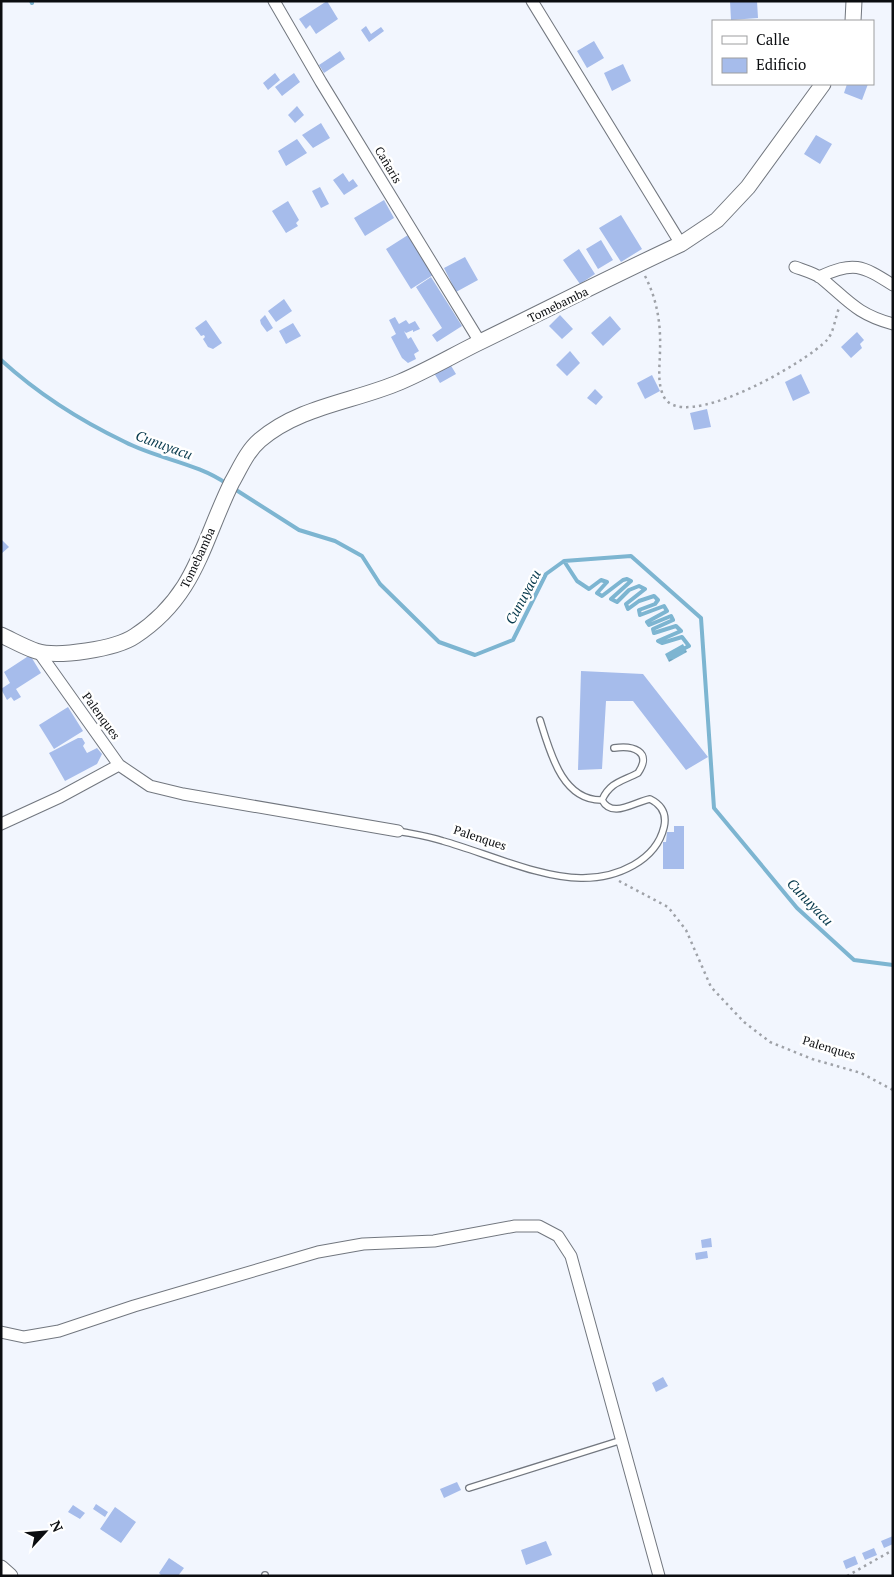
<svg xmlns="http://www.w3.org/2000/svg" width="894" height="1577" font-family="'PT Serif',serif">
  <style>
    .water { fill: url(#water-ripples) }
    .lines { fill: none; stroke-linecap: round; stroke-linejoin: round }
    .stream { stroke: #7db5d1; stroke-width: 4 }
    .building { fill: #a6bceb }
    .lane-casing { stroke: #72777f; stroke-width: 8 }
    .street-casing { stroke: #72777f; stroke-width: 13 }
    .secondary-casing { stroke: #72777f; stroke-width: 17 }
    .path { stroke: #9fa2a8; stroke-width: 2.5; stroke-dasharray: 2.5 4; stroke-linecap: butt }
    .lane { stroke: #fff; stroke-width: 5.5 }
    .street { stroke: #fff; stroke-width: 11 }
    .secondary { stroke: #fff; stroke-width: 15 }
    .labels { text-anchor: middle; stroke-width: 5; stroke-linejoin: round; paint-order: stroke }
    .street-label { font-size: 12px; fill: #0b0d10; stroke: #fff }
    .water-label { font-size: 14px; font-style: italic; fill: #05384b; stroke: #fff }
  </style>
  <defs>
    <pattern id="water-ripples" width="26" height="14" patternUnits="userSpaceOnUse" patternTransform="scale(1.25)"><rect width="26" height="14" fill="#7db5d1"/><path d="M2 4q2-2 4 0t4 0M15 11q2-2 4 0t4 0" fill="none" stroke="#6b9ab2"/></pattern>
  </defs>
  <rect width="100%" height="100%" fill="#f2f6fe"/>
  <path class="water" d="M683,644L687,652L669,662L665,654Z"/>
  <g class="lines">
    <path class="stream" d="M31,1L32,3
      M1,360C37,393 81,421 125,442C158,459 197,463 227,484
      M233,488L299,530L335,541L362,556L380,584L439,642L475,655L513,640L546,574L564,561L631,556L701,618L714,808L797,908L854,960L893,965
      M564,561L577,581L589,589L601,580L607,582L597,593L602,596L623,580L627,579L631,581L611,599L617,602L629,590L639,586L645,589L626,604L628,609L639,601L654,596L658,600L655,604L639,610L640,615L664,606L667,611L647,622L649,625L671,616L673,620L653,629L654,633L676,626L681,631L658,641L662,643L682,637L689,646L685,648"/>
  </g>
  <path class="building" d="M327,1L338,19L316,34L310,25L306,29L299,19Z
    M730,1H757L758,18L731,20Z
    M366,26L371,34L381,27L384,31L369,42L361,30Z
    M594,41L604,58L587,68L577,51Z
    M340,51L345,59L324,73L319,65Z
    M623,64L631,81L612,91L604,73Z
    M275,73L280,80L268,90L263,83Z
    M294,73L300,82L282,96L275,87Z
    M847,84H868L862,100L844,93Z
    M297,106L304,115L295,123L288,115Z
    M321,123L330,138L313,148L302,135Z
    M816,135L832,144L820,164L804,154Z
    M297,139L307,153L286,166L278,151Z
    M343,173L349,182L353,179L358,186L344,195L333,180Z
    M320,187L329,204L321,208L312,191Z
    M384,200L394,218L365,236L354,218Z
    M288,201L299,220L296,223L298,226L286,233L272,211Z
    M621,215L642,249L621,262L599,228Z
    M408,235L433,275L411,289L386,249Z
    M601,240L613,260L598,269L586,249Z
    M579,249L595,274L580,284L563,260Z
    M465,257L478,280L456,292L444,268Z
    M431,277L462,326L437,342L432,335L442,328L416,287Z
    M284,299L292,311L276,322L268,311Z
    M265,315L273,328L267,332L261,324L260,320Z
    M560,315L573,329L562,339L549,326Z
    M610,316L621,329L603,346L591,333Z
    M395,317L399,324L406,320L409,324L415,321L420,329L413,332V330L406,333L404,331L408,339L411,337L419,351L414,354L416,359L408,363L402,358L391,337L396,334L389,320Z
    M206,320L222,343L213,349L208,347L203,339L205,337L204,335L201,336L195,328Z
    M293,323L301,336L286,344L279,331Z
    M857,332L864,340L860,344L862,348L851,358L841,347Z
    M570,351L580,363L567,376L556,365Z
    M450,364L456,374L440,383L434,373Z
    M801,374L810,393L793,401L785,382Z
    M652,375L660,391L645,399L637,383Z
    M595,389L603,397L596,405L587,398Z
    M707,409L711,427L694,430L690,413Z
    M1,539L9,547L1,554Z
    M30,655L41,673L16,689L21,697L14,701L11,697L7,700L1,689L10,683L4,672Z
    M581,671L643,674L708,757L686,770L633,701H606L602,769L578,770Z
    M68,707L83,731L54,749L39,725Z
    M78,738H82L85,743L83,746L87,753L97,748L102,754L97,764L65,781L49,753Z
    M674,826H684V869H663V842H666L667,832H674Z
    M711,1238L712,1247L702,1248L701,1240Z
    M707,1251L708,1258L696,1260L695,1253Z
    M663,1377L668,1386L656,1392L652,1383Z
    M457,1482L461,1490L444,1498L440,1489Z
    M96,1504L108,1512L105,1517L93,1509Z
    M73,1505L85,1513L80,1519L68,1512Z
    M115,1507L136,1522L121,1543L100,1529Z
    M893,1536V1544L884,1548L881,1541Z
    M546,1541L552,1555L526,1565L521,1550Z
    M874,1548L877,1555L865,1560L862,1553Z
    M855,1556L858,1564L846,1569L843,1561Z
    M169,1558L184,1568L178,1576H162L159,1573Z"/>
  <g class="lines">
    <g class="lane-casing">
      <path id="lane" d="M540,720C550,752 562,801 602,800
        M398,831C413,834 428,836 443,841C483,852 542,879 583,878C617,878 656,861 664,827C667,814 662,805 650,799C634,802 612,819 602,800C610,782 623,781 638,773C653,751 632,745 614,748
        M469,1488L622,1440
        M265,1576V1575"/>
    </g>
    <g class="street-casing">
      <path id="street" d="M274,1L321,82L480,342
        M532,1L681,244
        M795,267C803,270 814,273 821,278C848,300 856,314 893,324
        M819,277C854,261 861,265 893,285
        M38,651L119,765L150,786L183,794L398,831
        M1,824L60,797L119,765
        M1,1332L24,1337L59,1331L134,1306L318,1252L363,1244L434,1241L515,1226H539L558,1236L571,1256L659,1576"/>
    </g>
    <g class="secondary-casing">
      <path id="secondary" d="M853,21L854,1
        M1,635C12,640 24,647 36,651C57,658 116,649 135,636C196,596 202,543 232,482C240,468 247,451 260,440C300,406 353,402 400,382C426,371 450,357 476,344C544,311 612,276 681,244L717,220L748,187L823,84
        M1,1568L10,1576"/>
    </g>
    <path class="path" d="M645,276C657,299 661,324 660,350C660,365 657,381 663,395C680,436 807,362 827,340C834,332 835,318 839,308
      M619,881L668,907L686,930L711,987L744,1022L770,1042L812,1059L861,1073L893,1090
      M847,1576L893,1550"/>
    <use href="#lane" class="lane"/>
    <use href="#street" class="street"/>
    <use href="#secondary" class="secondary"/>
  </g>
  <g class="labels">
    <g class="street-label">
      <text transform="translate(388 165) rotate(59)" y="4">Cañaris</text>
      <text transform="translate(558 305) rotate(-26)" y="4">Tomebamba</text>
      <text transform="translate(198 558) rotate(-65)" y="4">Tomebamba</text>
      <text transform="translate(101 716) rotate(54)" y="4">Palenques</text>
      <text transform="translate(480 838) rotate(18)" y="4">Palenques</text>
      <text transform="translate(829 1048) rotate(17)" y="4">Palenques</text>
    </g>
    <g class="water-label">
      <text transform="translate(164 445) rotate(20)" y="5">Cunuyacu</text>
      <text transform="translate(523 597) rotate(-62)" y="5">Cunuyacu</text>
      <text transform="translate(810 902) rotate(46)" y="5">Cunuyacu</text>
    </g>
  </g>
  <rect width="894" height="1577" fill="none" stroke="#0b0d10" stroke-width="5"/>
  <rect x="712" y="20" width="162" height="65" fill="#ffffff" stroke="#9d9e9f"/>
  <rect x="722" y="36" width="25" height="8" fill="#ffffff" stroke="#9d9e9f"/>
  <text x="756" y="45" font-size="15" fill="#0b0d10">Calle</text>
  <rect x="722" y="58" width="25" height="15" fill="#a6bceb" stroke="#9d9e9f"/>
  <text x="756" y="70" font-size="15" fill="#0b0d10">Edificio</text>
  <g transform="translate(45 1532) rotate(64)" stroke="#ffffff" stroke-width="4" paint-order="stroke">
  <path d="M0-4L9 19L0 12L-9 19Z" fill="#0b0d10"/>
  <text y="-8" font-size="14" font-weight="bold" text-anchor="middle" fill="#0b0d10">N</text>
  </g>
</svg>
